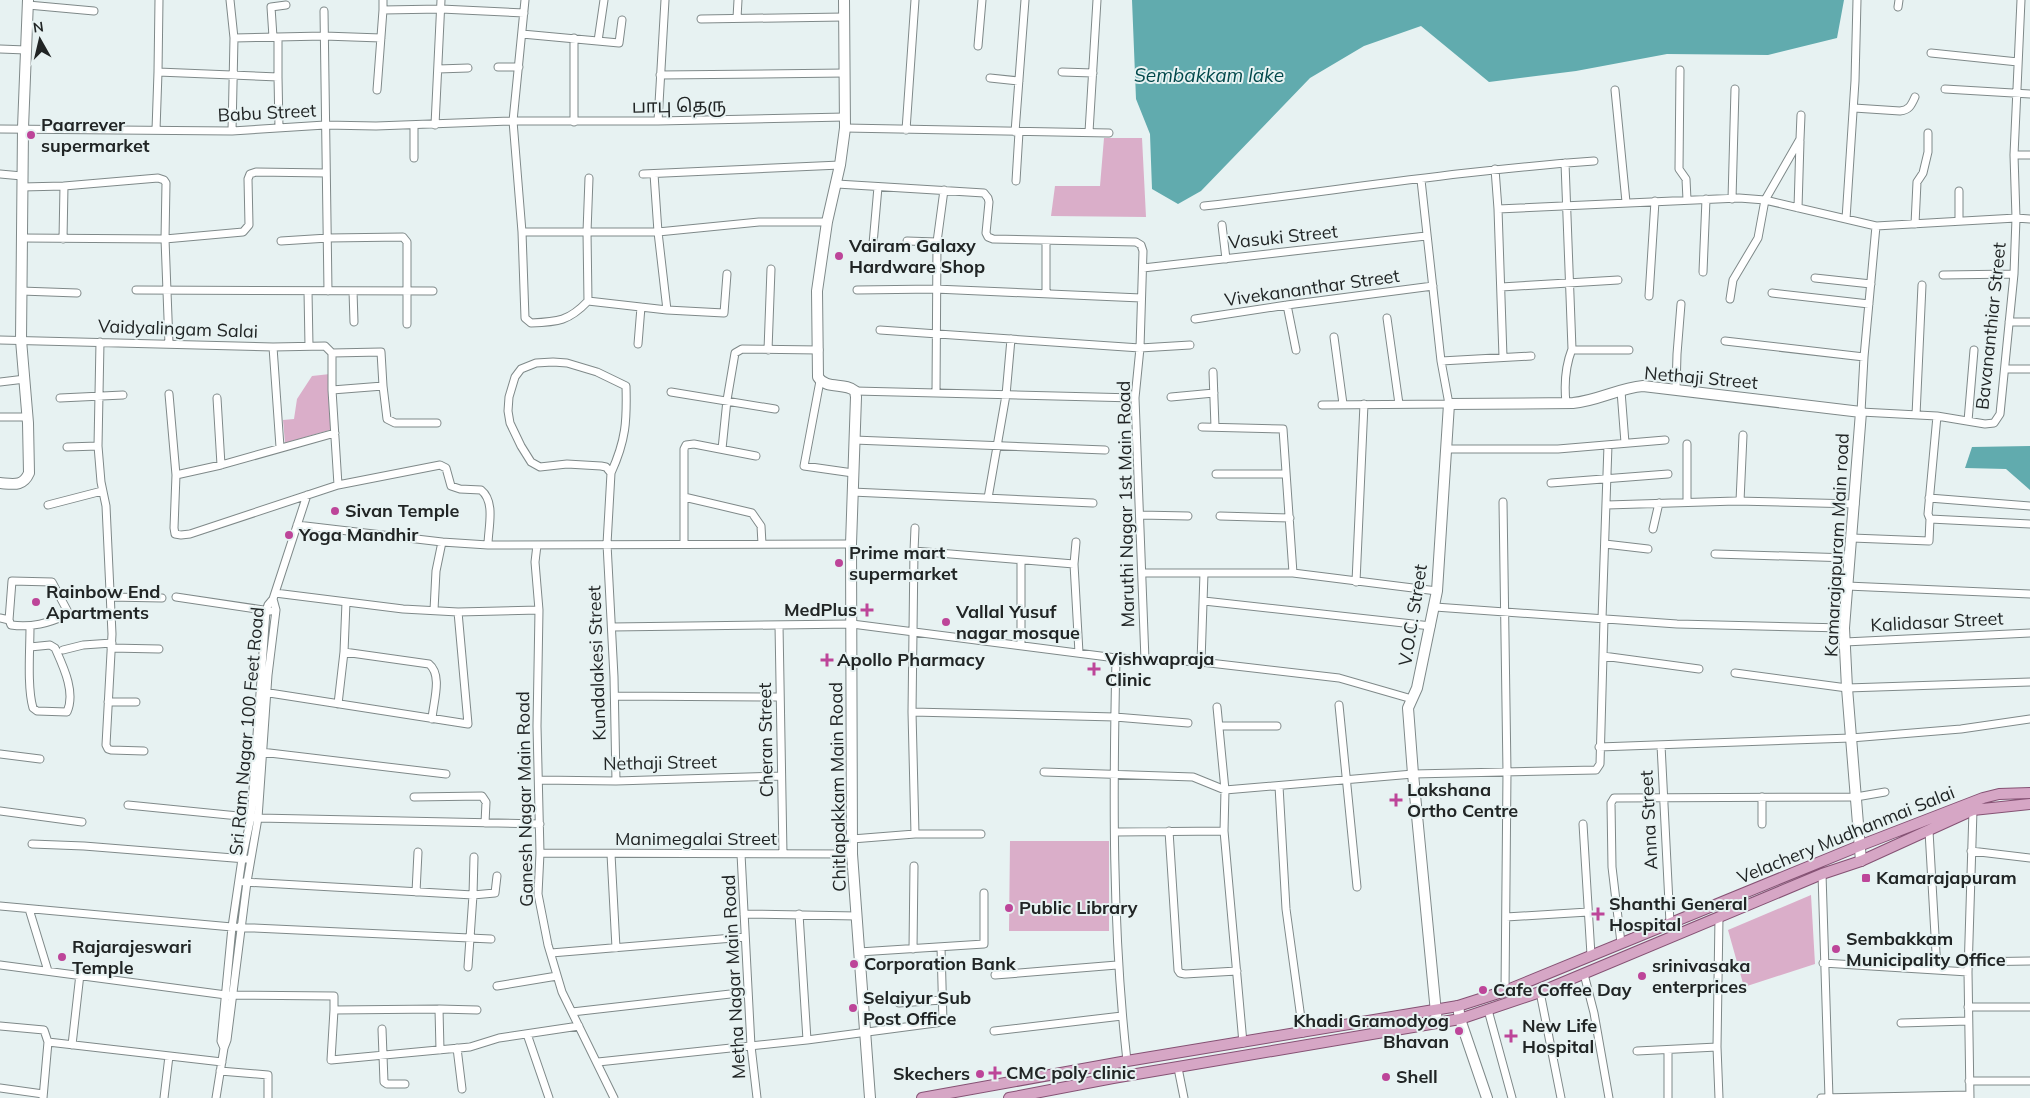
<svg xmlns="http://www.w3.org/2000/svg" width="2030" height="1098" font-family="Mulish,'Noto Sans Tamil',sans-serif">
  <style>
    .green { fill: #daaec9 }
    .water { fill: #61abae }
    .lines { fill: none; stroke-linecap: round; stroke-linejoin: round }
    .street-casing { stroke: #7f8989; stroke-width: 9 }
    .secondary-casing { stroke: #7f8989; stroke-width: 12 }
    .primary-casing { stroke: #855274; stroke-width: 12 }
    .street { stroke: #fff; stroke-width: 7 }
    .secondary { stroke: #fff; stroke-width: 10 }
    .primary { stroke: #d6a6c5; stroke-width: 10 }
    .poi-dot { fill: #bd4599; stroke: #e7f2f2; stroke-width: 2 }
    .labels { text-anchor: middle; stroke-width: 4; stroke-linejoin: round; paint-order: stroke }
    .street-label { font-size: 18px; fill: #212525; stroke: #e7f2f2 }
    .poi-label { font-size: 18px; font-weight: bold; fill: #212525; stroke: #e7f2f2; text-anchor: start }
    .water-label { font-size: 19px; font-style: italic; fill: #00474a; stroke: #e7f2f2 }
  </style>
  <rect width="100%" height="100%" fill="#e7f2f2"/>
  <path class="green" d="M1104,138H1142L1146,217L1051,216L1055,186H1100Z
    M330,374L333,429L285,443L283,420L294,419L297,399L312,376Z
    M1010,841H1109V931H1009Z
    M1811,895L1815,964L1744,987L1728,930Z"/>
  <path class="water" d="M1132,0H1844L1837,38L1768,55L1667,54L1576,71L1489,82L1421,26L1364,46L1310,78L1201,191L1178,204L1152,189L1150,134L1136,99Z
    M2030,446V490L2006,469L1965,468L1972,447Z"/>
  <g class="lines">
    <g class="street-casing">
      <path id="street" d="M230,0L234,38L232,131
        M525,0L513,121L522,232L525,318L531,323C558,322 569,321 588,301
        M28,5L94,11
        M1898,7L1899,0
        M383,10V0
        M324,11L328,291
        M737,18L738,0
        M701,19L844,17
        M522,34L619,43L622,20
        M273,37L271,7L286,5
        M278,37V77
        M234,38L324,36L381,38
        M598,41L604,0
        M978,46L982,0
        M0,49L26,50
        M1931,53L2018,62
        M498,67H519
        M438,69L468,68
        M1680,70L1679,169L1686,179L1687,200
        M158,72L159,0
        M1062,72L1093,73
        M660,75L845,73
        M990,78L1019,81
        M1945,89L2030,94
        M377,90L383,10L441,9L524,13
        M1615,90L1626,202
        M1854,108L1900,111C1909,110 1911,106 1915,97
        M658,121L665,0
        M574,122V38
        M435,125L441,0
        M414,126V158
        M845,128L1109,133
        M0,129L232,131L325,125L376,126L513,121H658L845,117
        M156,130L158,72L278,77L279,128
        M906,130L915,0
        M1015,132L1025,0
        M1089,132L1097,0
        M2014,155H2030
        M1565,163L1572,349C1565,367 1564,384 1566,403
        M1495,169L1498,209L1503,357
        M0,174L22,176
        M643,174L840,165
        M654,174L658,232L667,310
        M589,178L587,232L588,301L667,310L724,313L727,274
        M1016,181L1019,132
        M837,184L984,193L988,198L989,202L986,233L988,237L993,239L1136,242L1141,245L1143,251L1140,348L1135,398L1145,660
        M64,186L158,178L164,180L166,183L165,239L169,344
        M22,187L64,186L63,239
        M1732,199L1735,89
        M1204,206C1334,191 1464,170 1594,161
        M1798,208L1800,141
        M1498,209L1739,198L1765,200L1876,226L2016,218L2030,219
        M1846,219L1855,81L1857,0
        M1959,221V191
        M1915,224L1917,182L1923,173L1928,152V133
        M1222,225L1226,259
        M1876,226L1864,357L1861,412L1937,416L1985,424L1994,423L2000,414L2014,274L2016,218L2014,155L2021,0
        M522,232H658L759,222H827
        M22,238L165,239L243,232L249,225L248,179L250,174L256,172L326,173
        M281,241L328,238L403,237L407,242V324
        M907,241L937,242
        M873,244L878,187
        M1143,268L1426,236
        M1703,272L1706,199
        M1943,275L2014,274
        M1815,278L1871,284
        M1501,287L1618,280
        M136,290L433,291
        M857,290L935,289L1141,298
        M21,291L77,293
        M308,291L309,346
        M353,291L354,322
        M1046,293V241
        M1772,293L1869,304
        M1649,296L1655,201
        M1730,299L1733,280L1758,238L1765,200L1800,139L1801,115
        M1287,305L1296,350
        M1387,318L1399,404
        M1195,319L1287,305L1433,286
        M2009,322H2030
        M880,330L1140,348L1190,345
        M1334,337L1343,404
        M0,340L273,347L325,346L332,353
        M1725,341L1864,357
        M100,342L98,446L101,482L106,506L112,634L106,745L108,749L111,750L144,751
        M638,344L641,307
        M273,347L280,447
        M1572,349L1574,350H1629
        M768,350L771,269
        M332,353L381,352L383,386L387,419L395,423H437
        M332,353V390L338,485
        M1441,361L1531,356
        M2005,369H2030
        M1213,372L1215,427
        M820,381L804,466L853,473
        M0,382L25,379
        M1676,389L1677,354L1681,304
        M332,390L383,386
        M855,391L1135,398
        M1621,391L1625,443
        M671,392L775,409
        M936,393L937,242L944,190
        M169,394L176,475L174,528L175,534L181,535L190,534L338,485L440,465L446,468L451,486L460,489L481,490C496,502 488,528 488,545
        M1171,397L1214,393
        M60,398L123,395
        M217,398L221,465
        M1322,405L1449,404L1441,361L1421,180
        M1916,415L1922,285
        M1937,416L1928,514L1930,519L2030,524
        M0,417H28
        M1968,421L1974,350
        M1202,427L1283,429L1293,573
        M854,440L1105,450
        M67,447L98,446
        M722,449L727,400L735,353L742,349L819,350
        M1446,449H1558L1665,440
        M611,473C626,440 627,421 626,386L597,372L567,363L553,362L536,363L521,369L515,377L509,397L508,411L510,423L521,446L531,462L540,467L567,464L601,466L606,467L611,473L607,544L614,677L616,781
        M1216,474H1286
        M176,475L221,465L335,433
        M1551,483L1668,474
        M852,492L1093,503
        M684,497L752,513L761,526L762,544
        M988,498L1006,395L1011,339
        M1929,498L2030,506
        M1740,501L1743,435
        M1503,502L1507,772L1505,991
        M1687,502V444
        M48,505L102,491
        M1607,505L1736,501L1855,504
        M1140,515L1188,516
        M1220,516L1290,518
        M297,525L442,542L488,545L851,544
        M1653,529L1659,503
        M1852,538L1929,541L1930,519
        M1076,542L1074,564L1079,653
        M684,544V449L686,445L694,444L756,456
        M1605,544L1648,549
        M537,545L535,562L539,610L537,726L540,853L538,894L548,945L562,992L614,1098
        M914,551L915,528
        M1715,554L1850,558
        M1021,560V645
        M1142,573H1293L1437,591
        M1356,582L1364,404
        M1847,586L2030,594
        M275,593L403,609L458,612L539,610
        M110,597L162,598
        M176,597L270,611
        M1204,601L1431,626
        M1435,607L1677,624L1844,628
        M434,610L436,571L442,542
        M0,618L9,620L11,625C32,628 48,623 67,615L68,612L52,582L12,581L9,620
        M1602,619L1608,445
        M779,625L783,854
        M30,627C30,650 27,687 33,708L37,711L67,712C76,692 63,666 55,648L50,645L30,647
        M612,627L852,624L1116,658L1201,662L1339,678L1412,699
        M1845,642L2030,633
        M111,648L159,649
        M63,650L83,645L112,643
        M344,652L429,664C443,675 433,703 432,719
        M1603,656L1699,669
        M1116,658C1113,792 1112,927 1127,1061
        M1201,662L1204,573
        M1735,673L1847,688L2030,682
        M263,692L468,724L458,612
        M615,696L780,697
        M108,702H136
        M338,704L344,652L346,602
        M1339,705L1357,887
        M1217,707L1225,790L1224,831L1243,1043
        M912,712L1115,717L1188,723
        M1219,726H1277
        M1661,745L1670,923
        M1599,747L1851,738L1961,729L2030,719
        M261,752L446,774
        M0,754L40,759
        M1044,772L1193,777L1225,790L1413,774L1596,770L1600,764L1604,619
        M539,780L616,781L781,776
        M1279,786L1286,909L1303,1033
        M414,797L482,796L486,802L485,823
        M1762,797V824
        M128,805L258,818L540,824
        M0,811L82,822
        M1583,824L1591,955
        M1169,831L1178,970L1180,973L1185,974L1237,971
        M1929,831L1937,970
        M1116,832L1224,831
        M915,834L912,712L914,551L1074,564
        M852,839L915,834H981
        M32,844L84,846L246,859
        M1971,851L2030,858
        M540,853L852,854
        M611,854L616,948
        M741,854L751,1046L757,1098
        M474,857L473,895L495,893L497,876
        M1822,874L1829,1098
        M244,882L473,895L468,967
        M416,892L418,852
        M0,906L232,927L491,939
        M29,909L48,971
        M744,914L857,916
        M799,914L807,1040
        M1506,917L1588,912
        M1621,943L1612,867L1611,803L1614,798L1856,797L1885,792
        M913,949L914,866
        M859,952L984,944V893
        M551,953L745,937
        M1968,962L2030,961
        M1823,963L1968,972
        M0,965L226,995L334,996V1010L439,1009L440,1050
        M1584,974L1594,1013L1609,1098
        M995,975L1117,965
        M497,986L557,976
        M1540,992L1561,1098
        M899,1003L942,1000
        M1968,1007H2030
        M439,1009L477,1010
        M334,1010L331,1060L470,1047L499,1038L579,1026
        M1488,1010L1512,1098
        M572,1012L748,992
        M1901,1023L1968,1021
        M0,1026L44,1030L48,1042
        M382,1029L384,1082L387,1084H405
        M994,1031L1122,1016
        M527,1034L549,1098
        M72,1045L80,974
        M224,1048L221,1041L232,927L242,859L251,817L266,611L268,605L273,599L307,495
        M457,1048L462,1089
        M1637,1051L1717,1047
        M598,1062L807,1040L943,1022L941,947
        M1178,1068L1184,1098
        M220,1071L268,1075V1098
        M1969,1081H2030
        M0,1088L43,1094
        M43,1098L48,1042L222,1062
        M164,1098L169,1056
        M216,1098L224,1048L227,1040L247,882L258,818L268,675L276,610L273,599
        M1668,1098V1050
        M1719,1098L1717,1047L1719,917
        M1821,1098L1969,1095
        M1970,1098L1968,972L1973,810"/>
    </g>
    <g class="secondary-casing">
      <path id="secondary" d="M844,0L845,128L840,165L827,222L817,291L818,377C826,390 845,382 855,391L856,397L851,544L852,854L870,1098
        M0,483C13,484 23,487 29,473L28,423L21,340L23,128L28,0
        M1458,1006L1460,1019L1487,1098
        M1437,1023L1413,774L1408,708L1417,688L1437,591L1449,404L1573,403C1597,401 1619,388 1643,386L1861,412L1844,628L1847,688L1861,861"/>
    </g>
    <g class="primary-casing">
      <path id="primary" d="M922,1098L1127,1061L1458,1006L1505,991L1859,846L1983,798L1999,794L2030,793
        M1009,1098L1113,1078L1460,1019L1540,992L1822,874L1861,861L1973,810L2030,804"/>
    </g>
    <use href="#street" class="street"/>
    <use href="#secondary" class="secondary"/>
    <use href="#primary" class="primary"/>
  </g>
  <g class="poi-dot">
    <circle cx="31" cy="135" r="5"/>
    <circle cx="839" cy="256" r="5"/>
    <circle cx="335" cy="511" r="5"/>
    <circle cx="289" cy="535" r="5"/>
    <circle cx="839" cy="563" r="5"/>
    <circle cx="36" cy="602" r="5"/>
    <path d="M864.5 602.5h5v5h5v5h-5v5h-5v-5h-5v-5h5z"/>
    <circle cx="946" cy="622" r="5"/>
    <path d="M824.5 652.5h5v5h5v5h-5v5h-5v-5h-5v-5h5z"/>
    <path d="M1091.5 661.5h5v5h5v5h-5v5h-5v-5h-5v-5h5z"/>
    <path d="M1393.5 792.5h5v5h5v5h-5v5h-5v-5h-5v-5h5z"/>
    <rect x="1861" y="873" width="10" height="10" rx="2.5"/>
    <circle cx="1009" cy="908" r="5"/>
    <path d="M1595.5 906.5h5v5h5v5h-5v5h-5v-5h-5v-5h5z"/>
    <circle cx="1836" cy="949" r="5"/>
    <circle cx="62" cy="957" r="5"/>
    <circle cx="854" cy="964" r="5"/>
    <circle cx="1642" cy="976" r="5"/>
    <circle cx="1483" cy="990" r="5"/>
    <circle cx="853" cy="1008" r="5"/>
    <circle cx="1459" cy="1031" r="5"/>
    <path d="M1508.5 1028.5h5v5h5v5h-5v5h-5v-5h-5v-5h5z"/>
    <path d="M992.5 1065.5h5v5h5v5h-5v5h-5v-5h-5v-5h5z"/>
    <circle cx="980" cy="1074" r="5"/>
    <circle cx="1386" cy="1077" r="5"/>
  </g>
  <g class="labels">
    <g class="street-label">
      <text transform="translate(679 106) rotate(-1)" y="6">பாபு தெரு</text>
      <text transform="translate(267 113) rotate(-3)" y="6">Babu Street</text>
      <text transform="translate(1283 237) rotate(-6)" y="6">Vasuki Street</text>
      <text transform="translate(1312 288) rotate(-8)" y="6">Vivekananthar Street</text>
      <text transform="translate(1991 326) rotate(-84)" y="6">Bavananthiar Street</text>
      <text transform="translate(178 329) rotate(2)" y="6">Vaidyalingam Salai</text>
      <text transform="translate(1701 378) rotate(5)" y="6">Nethaji Street</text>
      <text transform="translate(1126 504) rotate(-91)" y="6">Maruthi Nagar 1st Main Road</text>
      <text transform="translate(1837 545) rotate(-87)" y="6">Kamarajapuram Main road</text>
      <text transform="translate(1413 615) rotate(-81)" y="6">V.O.C. Street</text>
      <text transform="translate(1937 622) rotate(-3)" y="6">Kalidasar Street</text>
      <text transform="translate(597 663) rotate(-92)" y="6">Kundalakesi Street</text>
      <text transform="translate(247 731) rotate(-85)" y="6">Sri Ram Nagar 100 Feet Road</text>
      <text transform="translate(766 740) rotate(-91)" y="6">Cheran Street</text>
      <text transform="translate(660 763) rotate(-1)" y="6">Nethaji Street</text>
      <text transform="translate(838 787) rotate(-91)" y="6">Chitlapakkam Main Road</text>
      <text transform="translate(525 799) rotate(-91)" y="6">Ganesh Nagar Main Road</text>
      <text transform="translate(1649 820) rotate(-93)" y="6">Anna Street</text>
      <text transform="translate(1846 835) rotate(-22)" y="6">Velachery Mudhanmai Salai</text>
      <text x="696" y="845">Manimegalai Street</text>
      <text transform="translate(734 977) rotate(-93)" y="6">Metha Nagar Main Road</text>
    </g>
    <g class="poi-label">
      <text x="41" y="131">Paarrever<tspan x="41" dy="21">supermarket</tspan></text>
      <text x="849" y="252">Vairam Galaxy<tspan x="849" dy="21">Hardware Shop</tspan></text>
      <text x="345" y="517">Sivan Temple</text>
      <text x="299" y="541">Yoga Mandhir</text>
      <text x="849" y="559">Prime mart<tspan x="849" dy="21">supermarket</tspan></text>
      <text x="46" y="598">Rainbow End<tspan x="46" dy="21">Apartments</tspan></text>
      <text x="857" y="616" text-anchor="end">MedPlus</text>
      <text x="956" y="618">Vallal Yusuf<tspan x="956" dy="21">nagar mosque</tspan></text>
      <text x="1105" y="665">Vishwapraja<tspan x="1105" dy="21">Clinic</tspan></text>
      <text x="837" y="666">Apollo Pharmacy</text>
      <text x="1407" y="796">Lakshana<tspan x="1407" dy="21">Ortho Centre</tspan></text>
      <text x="1876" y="884">Kamarajapuram</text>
      <text x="1609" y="910">Shanthi General<tspan x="1609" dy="21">Hospital</tspan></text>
      <text x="1019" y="914">Public Library</text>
      <text x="1846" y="945">Sembakkam<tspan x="1846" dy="21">Municipality Office</tspan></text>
      <text x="72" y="953">Rajarajeswari<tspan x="72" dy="21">Temple</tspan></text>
      <text x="864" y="970">Corporation Bank</text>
      <text x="1652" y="972">srinivasaka<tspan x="1652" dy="21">enterprices</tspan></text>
      <text x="1493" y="996">Cafe Coffee Day</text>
      <text x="863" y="1004">Selaiyur Sub<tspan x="863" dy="21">Post Office</tspan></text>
      <text x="1449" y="1027" text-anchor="end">Khadi Gramodyog<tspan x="1449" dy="21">Bhavan</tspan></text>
      <text x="1522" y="1032">New Life<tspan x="1522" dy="21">Hospital</tspan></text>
      <text x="1006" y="1079">CMC poly clinic</text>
      <text x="970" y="1080" text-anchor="end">Skechers</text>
      <text x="1396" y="1083">Shell</text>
    </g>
    <g class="water-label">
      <text x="1209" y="82">Sembakkam lake</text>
    </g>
  </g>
  <g transform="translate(40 40) rotate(352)" stroke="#e7f2f2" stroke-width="4" paint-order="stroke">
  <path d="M0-4L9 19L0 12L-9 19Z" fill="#212525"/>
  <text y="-8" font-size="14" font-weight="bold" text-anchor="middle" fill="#212525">N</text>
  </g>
</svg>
